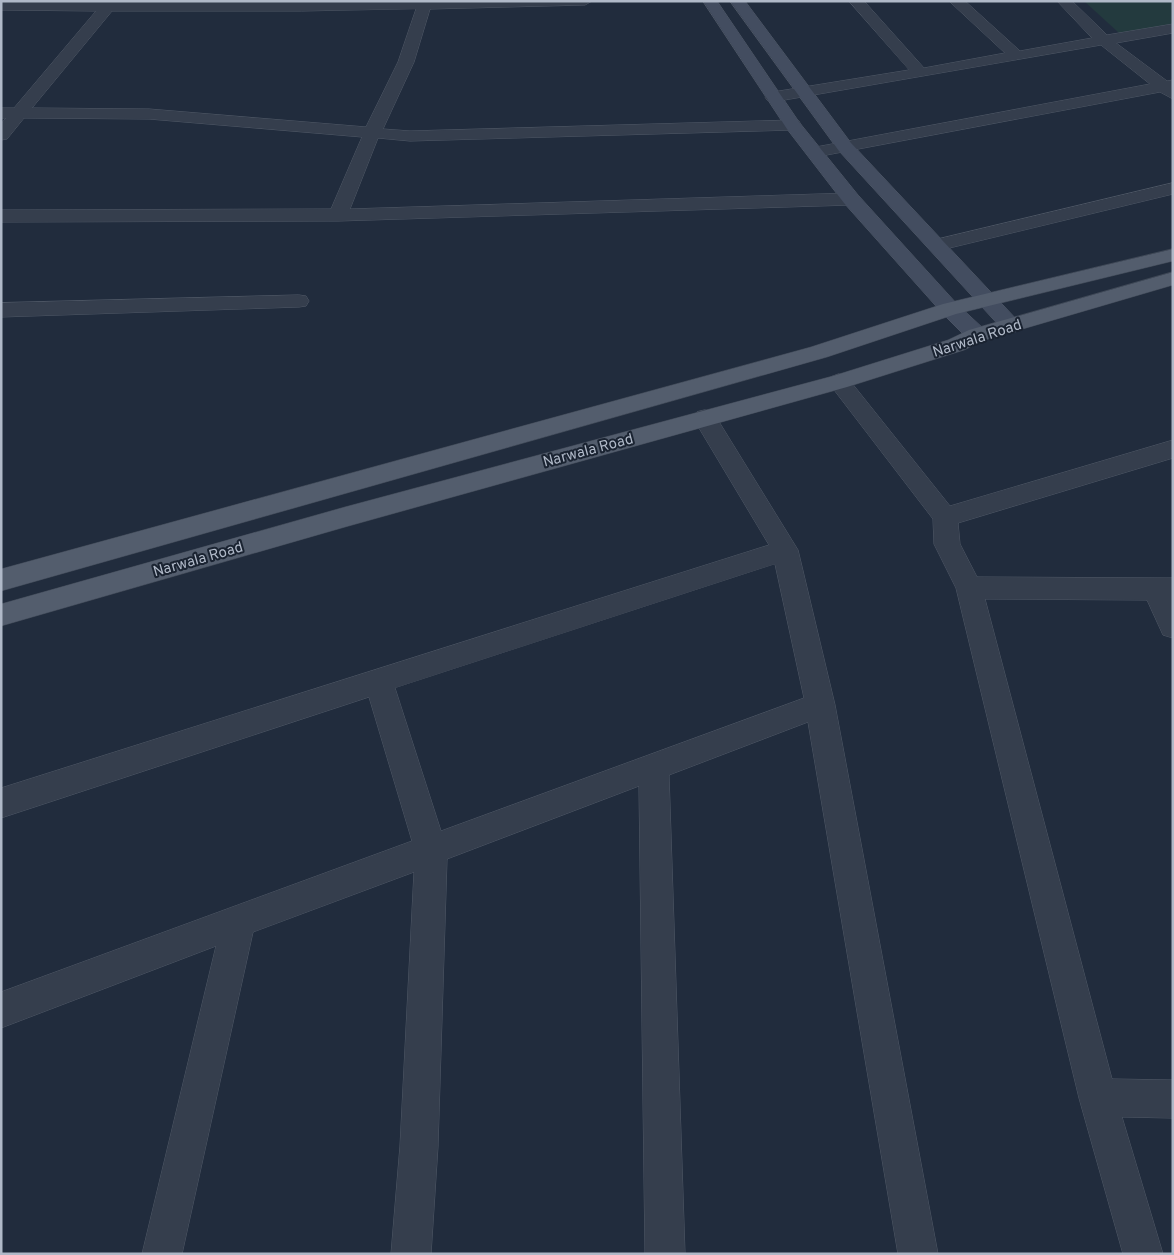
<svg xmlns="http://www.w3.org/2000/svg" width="1174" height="1255" font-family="Overpass,sans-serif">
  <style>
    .green { fill: #233a3e }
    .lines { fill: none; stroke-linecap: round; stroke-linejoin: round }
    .minor-casing { stroke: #505967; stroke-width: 1 }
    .secondary-casing { stroke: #505967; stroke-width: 1 }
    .primary-casing { stroke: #3e4755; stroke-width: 1 }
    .minor { fill: #353e4d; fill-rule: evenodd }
    .secondary { fill: #434d60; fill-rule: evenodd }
    .primary { fill: #535d6d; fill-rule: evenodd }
    .labels { text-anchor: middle; stroke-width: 4; stroke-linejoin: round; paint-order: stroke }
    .street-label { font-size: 15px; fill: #b0b9c8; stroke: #1a2331 }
  </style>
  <rect width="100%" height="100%" fill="#212c3d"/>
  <path class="green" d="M1084,1H1173V24L1119,33Z"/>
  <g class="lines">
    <g class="minor-casing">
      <path id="minor" d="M119,1H592L585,5L430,9L414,62L383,129L410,131L793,120L799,121L801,125L799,129L793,130L410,141L378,138L350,209L851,193L858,195L860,199L858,203L851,205L338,221L1,222V210L331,209L362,137L149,119L24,118L7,139L1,140V124L6,118H1V108H14L96,11L1,10V2ZM416,9L398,62L366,127L149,109L32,108L112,11H301Z
        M849,1H864L924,68L1005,53L949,1H965L1020,51L1092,38L1057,1H1072L1107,35L1173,24V33L1116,43L1167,81L1173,80V99L1160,92L816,157L810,156L807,152L810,148L816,147L1150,84L1101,45L773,102L767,100L765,97L767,94L773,92L909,70Z
        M1173,183V194L937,251L930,249L927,245L930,241Z
        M299,295L306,296L309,301L306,306L299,307L1,317V303Z
        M839,374L847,377L950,506L1173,440V458L958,523L960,544L977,577L1173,578V638L1163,635L1147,600L985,599L1112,1079L1173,1080V1118L1122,1117L1163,1254H1123L1079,1098L956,588L934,544L933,519L828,382L831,377Z
        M705,410L713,412L798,550L835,705L938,1254H898L808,722L669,775L685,1254H645L639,786L447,859L438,1146L431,1254H391L400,1146L414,872L253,932L182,1254H142L216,946L1,1028V992L412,841L369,697L1,818V788L769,545L693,418L697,412ZM775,564L804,698L441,831L395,688Z"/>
    </g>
    <g class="secondary-casing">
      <path id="secondary" d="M703,1H717L799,122L858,195L957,304L985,330L988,335L985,340L977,342L969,340L943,314L844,203L787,129Z
        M730,1H745L851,143L1018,321L1022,326L1018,331L1011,333L1004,331L839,151Z"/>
    </g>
    <g class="primary-casing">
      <path id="primary" d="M1173,249V261L956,314L827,357L1,591V569L811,347L943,304Z
        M1173,272V285L985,340L964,350L847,387L345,527L1,626V604L345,507L833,376L948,340L969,330Z"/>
    </g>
    <use href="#minor" class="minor"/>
    <use href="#secondary" class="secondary"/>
    <use href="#primary" class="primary"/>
  </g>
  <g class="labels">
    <g class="street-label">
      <text transform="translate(977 338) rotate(-18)" y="5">Narwala Road</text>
      <text transform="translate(588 450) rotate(-15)" y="5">Narwala Road</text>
      <text transform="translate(198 559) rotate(-16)" y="5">Narwala Road</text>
    </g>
  </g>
  <rect width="1174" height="1255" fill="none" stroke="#b0b9c8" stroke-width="5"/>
</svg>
